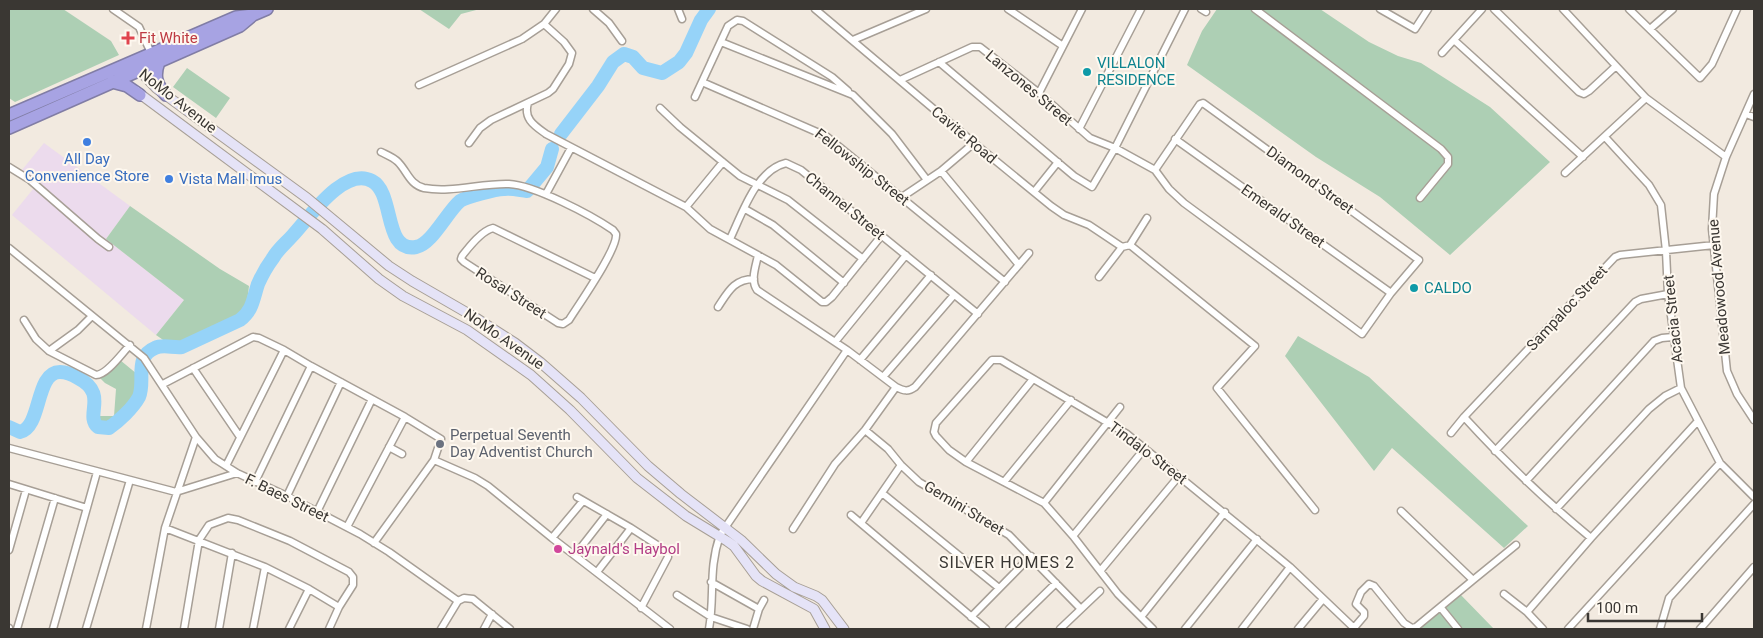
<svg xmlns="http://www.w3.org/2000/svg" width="1763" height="638" font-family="Roboto,sans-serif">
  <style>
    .industrial { fill: #ecdbed }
    .green { fill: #adcfb4 }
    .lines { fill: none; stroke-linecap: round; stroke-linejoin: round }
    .river { stroke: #96d3f8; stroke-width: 14 }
    .street-casing { stroke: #a79f96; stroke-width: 9 }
    .secondary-casing { stroke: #a79f96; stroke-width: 11 }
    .highway-casing { stroke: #817da5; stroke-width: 14 }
    .street { stroke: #fff; stroke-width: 6 }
    .secondary { stroke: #e5e3f7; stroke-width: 9 }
    .highway { stroke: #a7a3e3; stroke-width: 11 }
    .health-dot { fill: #e0444e; stroke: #fef8ef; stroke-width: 2 }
    .culture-dot { fill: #0f9aa8; stroke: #fef8ef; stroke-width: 2 }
    .shop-dot { fill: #3f7fe0; stroke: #fef8ef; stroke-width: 2 }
    .worship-dot { fill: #6b7280; stroke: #fef8ef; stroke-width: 2 }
    .hotel-dot { fill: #d1479c; stroke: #fef8ef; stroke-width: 2 }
    .labels { text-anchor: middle; stroke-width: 4; stroke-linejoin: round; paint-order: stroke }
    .health-label { font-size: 15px; fill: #be3a42; stroke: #fef8ef; text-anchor: start }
    .culture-label { font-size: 15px; fill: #0d838f; stroke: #fef8ef; text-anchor: start }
    .street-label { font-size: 15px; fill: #3a3733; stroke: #fef8ef }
    .shop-label { font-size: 15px; fill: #366cbe; stroke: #fef8ef }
    .worship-label { font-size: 15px; fill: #5b616d; stroke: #fef8ef; text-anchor: start }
    .hotel-label { font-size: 15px; fill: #b23c85; stroke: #fef8ef; text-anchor: start }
    .neighbourhood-label { font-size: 16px; letter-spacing: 1px; fill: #3a3733; stroke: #fef8ef }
  </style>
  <rect width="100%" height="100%" fill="#f2eae0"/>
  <path class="industrial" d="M44,143L130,206L106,239L184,300L156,335L12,215L38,183L22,170Z"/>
  <path class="green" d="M9,9H63L111,41L119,55L15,102L9,98Z
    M419,9H480L461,14L449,29Z
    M1217,9H1320L1369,42L1398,56L1421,63L1490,107L1550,162L1450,255L1380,197L1316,157L1187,65L1202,31Z
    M187,68L230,98L216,118L173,87Z
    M130,206L220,269L249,286L246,310L243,314L178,344H169L156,335L184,300L106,239Z
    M1298,336L1369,377L1528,526L1504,548L1392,448L1374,471L1285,356Z
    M120,360L137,374C141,399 127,406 111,423C106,427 101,427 97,421V416H114L116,389L105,383L100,378L105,376Z
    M1458,592L1494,629H1411Z"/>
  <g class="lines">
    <path class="river" d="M561,134L598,86L613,62L624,54L633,57L643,68L662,73L679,62L686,53L701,20L709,9
      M9,427L20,432C42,427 35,372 60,372C67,372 73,375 78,378C109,394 84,415 98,427L109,428C119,421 133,408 139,397C146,381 133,357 155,348C163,344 173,348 182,347L240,320C253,310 253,299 258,284C262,275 267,266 273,258C278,249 286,243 293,235C309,218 344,166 372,181C395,193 383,253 416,247C432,244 447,212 460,201C466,197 496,189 504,189C511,188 519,190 527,191L547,167L552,149"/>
    <g class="street-casing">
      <path id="street" d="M113,9L139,27L152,55
        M593,9L609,23L622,41
        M678,9L682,19
        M815,9L974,143L1051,206L1064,215L1089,225L1122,247
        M1008,9L1063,46
        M1201,9L1206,12
        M1255,9L1441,149L1448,157V164L1420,198
        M1380,9L1415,29L1428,9
        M1494,9L1579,92L1584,94L1589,91L1616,66
        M1563,9L1646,98L1726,157
        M1629,9L1700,78L1712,64L1737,9
        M1650,29L1673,9
        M853,40L926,9
        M1454,40L1583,157
        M721,42L853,95L892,134L927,180
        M1442,53L1482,9
        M939,62L1074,176L1092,187L1115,148L1185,9
        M900,80L972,47H980L1039,93L1090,138L1115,148L1155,170L1169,189L1184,203L1362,334L1391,293L1419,260L1203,103L1200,104L1155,170
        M702,82L826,136L1005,282
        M419,85L522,39L544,24L556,9
        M1039,93L1082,9
        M1754,94L1726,157L1714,194L1712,229L1727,371L1737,394L1754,420
        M695,97L728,26L737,20L743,21L832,77L848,91
        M528,103C523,119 535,126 546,134L686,207L710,229L776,265L822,302H826L832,297L882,235
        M660,108L680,127L740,176L788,200L863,259
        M1746,114L1754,117
        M1079,129L1141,9
        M1605,137L1649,185L1661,205L1666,251L1668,294L1681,388L1720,463L1754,497
        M1175,139L1391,293
        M469,143L480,128L491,120L548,93L553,89L569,64L572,53L564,42L544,24
        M381,152C387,155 393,157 398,162C407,171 410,185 424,188C452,193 481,183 509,184C534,185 591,215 613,230L616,234C618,249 579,304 569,320L563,324L558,323L464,262L461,259L462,256C469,247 481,231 493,228L595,278
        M9,167L30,180L98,239L109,247
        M941,171L1019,265
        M1565,173L1646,98
        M1034,192L1058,162
        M546,194L571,148
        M902,197L941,171L974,143
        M686,207L723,162
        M745,209L773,225L844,283
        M730,239C742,214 756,170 786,163L801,170L978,314
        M1130,245L1147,218
        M9,248L144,358L196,437L215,459L237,473L287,496L360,534L389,552L458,601
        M758,255C756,266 750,280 757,290L847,350L896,387C904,391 908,392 915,387L1029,253
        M1099,277L1122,247L1130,245L1255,346L1217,388L1315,510
        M718,307C728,292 734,279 754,279
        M24,320L36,339L49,351L96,375C107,375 122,353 130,345
        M835,342L906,255
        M49,351L78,330L92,316
        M860,360L931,275
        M193,368L240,437
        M883,377L954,295
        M163,384L253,337L259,338L284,350
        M1464,417C1504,461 1546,501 1591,538
        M865,430L888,449L901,465L919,482L1009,535L1081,609
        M1451,433L1464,417L1615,257L1620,255L1714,245
        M389,447L402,454
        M9,448L176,492L237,473
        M1495,451L1635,302L1641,299L1668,294
        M434,460L475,478L488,486L552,538L670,629
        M966,462L1033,379
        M226,466L284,350L311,366L405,417L441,439L434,460L374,543
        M1526,481L1654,341L1662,338L1673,337
        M255,482L311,366
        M1004,482L1071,400
        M9,484L87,508
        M882,493L999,588
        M287,496L341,382
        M577,497L631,528L668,552V557L641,608
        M1044,503L1120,407
        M1556,509L1649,409L1665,396L1681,388
        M1401,511L1473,580L1516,545
        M317,512L372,399
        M851,515L986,629
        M861,523L901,465
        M347,527L405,417
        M165,528L265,567L309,589L339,607
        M793,529L835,464L865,430L896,387
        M1073,536L1145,448
        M552,538L583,501
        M9,550L26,490
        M575,555L607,514
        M1101,570L1179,476
        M597,572L631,528
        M711,582L759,609
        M1504,594L1527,612L1543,629
        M677,595L711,617L747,629
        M458,601L464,598L473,599L510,629
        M1441,608L1458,629
        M1527,612L1591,538L1697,422
        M971,617L1031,556
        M1141,617L1225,512
        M9,628V629
        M17,629L55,498
        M53,629L97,472
        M86,629L130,480
        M146,629L165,528L196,437
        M184,629L199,540L209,525L228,518L238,520L290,541L349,572L353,577V585L339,607L329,629
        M219,629L232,553
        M253,629L265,567
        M289,629L309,589
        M441,629L458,601
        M484,629L492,614
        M709,629C715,595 708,570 720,535L847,350
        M753,629L759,609L764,600
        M1009,629L1056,583
        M1060,629L1100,591
        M1153,629L1118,594L1073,536L1044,503L966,462L949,450L936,436L934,432L936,423L992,360H1001L1127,434L1290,567L1355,629
        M1185,629L1257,539
        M1242,629L1290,567
        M1298,629L1323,599
        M1353,629L1364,616V612L1356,604L1361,592L1369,584L1374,586L1404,623L1412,628L1416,627L1473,580
        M1568,629L1720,463
        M1660,629L1669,598L1754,504
        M1700,629L1754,567"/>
    </g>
    <g class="secondary-casing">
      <path id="secondary" d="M134,68L139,70L156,88L307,198L389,266L412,281L476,318L515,343L540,362L581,398L648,466L681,494L741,540L776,574L794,587L816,596L822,600L844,629
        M136,91L322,229L379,279L403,296L467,330L531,375L570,410L637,478L686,516L727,541L734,546L756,576L762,581L814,609L825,629"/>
    </g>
    <g class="highway-casing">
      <path id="highway" d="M159,62C154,76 156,84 166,95
        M112,82L127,86L140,95
        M9,115L236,17L253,15
        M9,128L240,26L253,15L267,9"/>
    </g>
    <use href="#street" class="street"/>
    <use href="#secondary" class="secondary"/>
    <use href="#highway" class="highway"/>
  </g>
  <path class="health-dot" d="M125.5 30.5h5v5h5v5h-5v5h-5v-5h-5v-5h5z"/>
  <g class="culture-dot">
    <circle cx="1087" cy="72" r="5"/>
    <circle cx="1414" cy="288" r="5"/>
  </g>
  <g class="shop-dot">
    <circle cx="87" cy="142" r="5"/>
    <circle cx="169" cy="179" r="5"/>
  </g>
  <circle class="worship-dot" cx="440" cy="444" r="5"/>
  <circle class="hotel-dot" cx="558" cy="549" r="5"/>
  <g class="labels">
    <g class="health-label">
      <text x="139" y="43">Fit White</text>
    </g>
    <g class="culture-label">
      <text x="1097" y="68">VILLALON<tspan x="1097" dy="17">RESIDENCE</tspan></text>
      <text x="1424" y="293">CALDO</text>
    </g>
    <g class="street-label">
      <text transform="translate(1029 88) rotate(40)" y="5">Lanzones Street</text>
      <text transform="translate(178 101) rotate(38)" y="5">NoMo Avenue</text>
      <text transform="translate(964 135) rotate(40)" y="5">Cavite Road</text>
      <text transform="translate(862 167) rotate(38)" y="5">Fellowship Street</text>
      <text transform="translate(1310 180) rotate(36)" y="5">Diamond Street</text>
      <text transform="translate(845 206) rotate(39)" y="5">Channel Street</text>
      <text transform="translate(1283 216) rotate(35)" y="5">Emerald Street</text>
      <text transform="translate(1719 287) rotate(-95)" y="5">Meadowood Avenue</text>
      <text transform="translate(511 293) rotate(33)" y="5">Rosal Street</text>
      <text transform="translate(1567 308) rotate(-47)" y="5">Sampaloc Street</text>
      <text transform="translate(1673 319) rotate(-96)" y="5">Acacia Street</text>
      <text transform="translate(504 339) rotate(35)" y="5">NoMo Avenue</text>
      <text transform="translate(1148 453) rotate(37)" y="5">Tindalo Street</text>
      <text transform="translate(287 498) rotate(26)" y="5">F. Baes Street</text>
      <text transform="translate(964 508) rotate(31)" y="5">Gemini Street</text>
    </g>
    <g class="shop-label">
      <text x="87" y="164">All Day<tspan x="87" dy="17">Convenience Store</tspan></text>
      <text x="179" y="184" text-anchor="start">Vista Mall Imus</text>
    </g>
    <g class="worship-label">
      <text x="450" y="440">Perpetual Seventh<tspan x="450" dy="17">Day Adventist Church</tspan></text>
    </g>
    <g class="hotel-label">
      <text x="568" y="554">Jaynald's Haybol</text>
    </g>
    <g class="neighbourhood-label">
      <text x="1007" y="568">SILVER HOMES 2</text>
    </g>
  </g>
  <rect width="1763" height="638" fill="none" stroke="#3a3733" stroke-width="20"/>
  <path d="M1588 613v8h114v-8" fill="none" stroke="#3a3733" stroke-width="2.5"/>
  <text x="1596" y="613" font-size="15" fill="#3a3733" stroke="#fef8ef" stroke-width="4" paint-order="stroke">100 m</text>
</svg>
